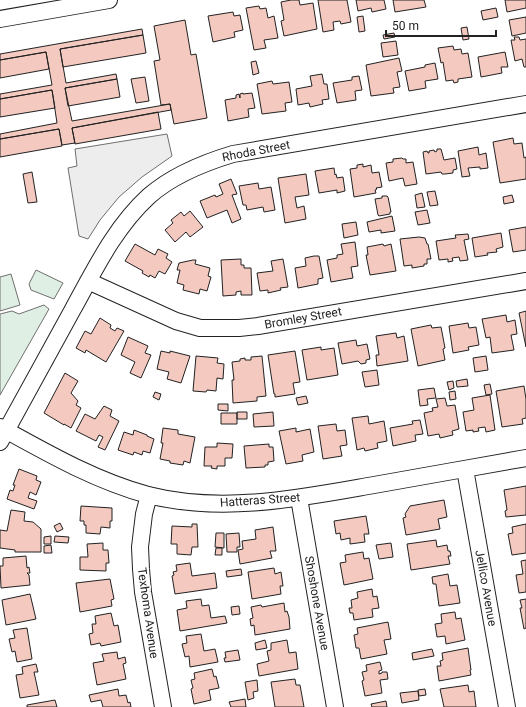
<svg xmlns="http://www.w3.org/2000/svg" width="526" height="707" font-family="Roboto,sans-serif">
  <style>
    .green { fill: #e0efe3; stroke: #6f6f6f }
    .parking { fill: #ededed; stroke: #6f6f6f }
    .building { fill: #f3c9c0; stroke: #222 }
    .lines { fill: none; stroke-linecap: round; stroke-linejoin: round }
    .minor-casing { stroke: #222; stroke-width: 18 }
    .minor { stroke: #fff; stroke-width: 16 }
    .labels { text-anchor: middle; stroke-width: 3; stroke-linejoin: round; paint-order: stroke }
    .street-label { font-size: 12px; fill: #222; stroke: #fff }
  </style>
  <rect width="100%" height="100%" fill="#fff"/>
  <path class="green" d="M36,270L63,283L54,299L31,290L29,284Z
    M11,274L20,305L0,311V277Z
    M44,305L49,309L0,395V314L12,311L19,314Z"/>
  <path class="parking" d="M167,134L172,156L142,177L119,197L100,220L88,239L79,236L68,168L77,166L75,149Z"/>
  <path class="building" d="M291,0H299L300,5L313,3L317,29L284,36L281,21L284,20L281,2Z
    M318,0H347L351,22L341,24L340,21L333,22L334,30L323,32Z
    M356,0H384L386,9L372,12L371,8L358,11Z
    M393,0H424L426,7L395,12Z
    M505,0H526V8L507,12Z
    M259,6L260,9L266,8L268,18L274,16L278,38L264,40L266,48L254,50L246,8Z
    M496,8L498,17L483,20L481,11Z
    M233,12L234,16L240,15L243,30L234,32L235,37L213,42L208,16Z
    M363,16L365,31L359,32L357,17Z
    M526,17V33L512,36L509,20Z
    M185,20L191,55L196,54L207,118L174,124L170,104L161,105L154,61L160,60L154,26Z
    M467,27L469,39L463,40L461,28Z
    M142,29L143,35L60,49L66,83L116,74L117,79L65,88L72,121L170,104L171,110L72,128L75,143L62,145L59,129L0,139V134L57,123L52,90L0,99V94L52,85L46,52L0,60V54Z
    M394,33L395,37L384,39L383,35Z
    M143,35L146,53L63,67L60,49Z
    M514,37H519L520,40L526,39V67H524L522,59L515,61L511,40H515Z
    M396,41L398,55L383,57L381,43Z
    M453,46L454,50L461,49L462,54L468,53L472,77L458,79V82L454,83L453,80L446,81L443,62L441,63L438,48Z
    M46,52L49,69L0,78V60Z
    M505,52L508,67H501L502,73L481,77L478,57Z
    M399,58L402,71L397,72L400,87L393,88L394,93L371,96L366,65Z
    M256,61L259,73L253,75L251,62Z
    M435,63L438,79L425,81L426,88L409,91L405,71L425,67V65Z
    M322,74L324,84H327L329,99L322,100L323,104L310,107L309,103L298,105L296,89L312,86L310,76Z
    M359,76L362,90L355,91L356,100L337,103L333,83L352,80V77Z
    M145,77L149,101L136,103L131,79Z
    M117,79L120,97L68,106L65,88Z
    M272,81L273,84L289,82L292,102L285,103L286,111L262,114L257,84Z
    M52,90L55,108L0,117V99Z
    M243,93V94L252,93L255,108L248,109L249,117L228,121L225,100L236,98V95L239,94L240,98V94Z
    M158,112L161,129L75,144L72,128Z
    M59,129L62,146L0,157V139Z
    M513,138L514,144L522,143L524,158L526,157V179L500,183L493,142Z
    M478,147L479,155L486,153L488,168L480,169V167L468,168L470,176L462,177L458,151Z
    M437,149H441L444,160L455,158L457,169L453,170V173L445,174H442L441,172L426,174L423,152L427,151L428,153H429V151L434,150L435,152L437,151Z
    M402,158L403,159H406V163L413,162L417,184L405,186L403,178L389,181L386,163L393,162V159Z
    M363,164V167L371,165L372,173L379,172L382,187L376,188L377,189L375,190L376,193L354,197L350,169L357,168V165Z
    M334,168L335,175L336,174L337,178L343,177L345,191L337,193V190L319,193L315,171Z
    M32,172L37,202L28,203L23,174Z
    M306,174L309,195L295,197L297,208L304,206L306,219L285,223L278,178Z
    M231,179L237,194L232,195L241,219L232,223L227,210L207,218L200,201L215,195L216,197L223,194L219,184Z
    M258,183L259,189L271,187L275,210L264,212L263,207L247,210L246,205H243L239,186Z
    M435,191L438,205L430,206L427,192Z
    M422,193L425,207L417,208L415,195Z
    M512,195L514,202L504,204L503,197Z
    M382,196H387L388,197L391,212H390V214L379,216L378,215L375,199L382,198Z
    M427,210L430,223L418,225L415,212Z
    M190,211L203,227L190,237L186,232L175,242L165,230L173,223L171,220L181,212L184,216Z
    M392,216L395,231L381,233V230L369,232L367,222Z
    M356,222L358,235L344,238L342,224Z
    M526,227V250L513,252L509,230Z
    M501,233L503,247L496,249L497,252L487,253L488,255L475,257L472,238Z
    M468,234L469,239L464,240L468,260L460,261L459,257L452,258L453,261L448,262V259L439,260L436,241L456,238L455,235Z
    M419,237L425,238L427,244H428L431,259H427V264H424V266L412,268V265L404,266L400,239Z
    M355,242L358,266L351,267L353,278L331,282L327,260L337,258V255L343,254L341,244Z
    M135,244L155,255L158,249L168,254L166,258L172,262L165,274L159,271L155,278L150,275L149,277L142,273L143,271L125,261Z
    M383,244L384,246L391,244L396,271L370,275L366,255H368L367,247Z
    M314,256H319L323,278L318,279V284L298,288L295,268L306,266L305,258Z
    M241,259V265H244V268H251L252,295H241V291L236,292V295L223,296L221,260Z
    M283,259L288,287L280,288L281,290L268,293V290L260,291L257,273L273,271L271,261Z
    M193,260H196L195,264L210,268L208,276L211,277L207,291L200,289L199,294L183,290L184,285L177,283L180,270H177L179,263Z
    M526,311V347L519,313Z
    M506,315L507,322L515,320L517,334L511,335L514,350L492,353L490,337L486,338L482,319Z
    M100,318L111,325L110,328L115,331L117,328L124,331L106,362L86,350L85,353L76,348L85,331L91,334Z
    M468,323L469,328L476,327L479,345L468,347L469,350L453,353L449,326Z
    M431,325L432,328L441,327L445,348L443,349L445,360L418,366L411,329Z
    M396,333L397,338L404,336L408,361L377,366L376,355H379L376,336Z
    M128,337L148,346L145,353L151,355L141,378L130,373L135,362L121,355Z
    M356,340L357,346L367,344L370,359L366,360V363L361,364L358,361L342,364L338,343Z
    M321,347V350L334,348L338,375L307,380L302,350Z
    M161,351L170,353V351L190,356L181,383L167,379L169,372L157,369Z
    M295,351L300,382L293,383L295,394L275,397V394H274L268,355Z
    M196,356L218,358L217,363L224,364L223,379L217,378L216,391L207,390L206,392L193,391Z
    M262,356L266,396L257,397V401L233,403L232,380H234L232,362L240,361V359L245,358V360H251V357Z
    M486,356L488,370L475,372L473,358Z
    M377,370L379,385L365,387L362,372Z
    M65,373L78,381L71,393L78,401L76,405L81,408L71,428L64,424V425L44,413Z
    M467,379L468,386L457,387L456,381Z
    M453,381L454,388L449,390L447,382Z
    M490,384L492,394L486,395L484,385Z
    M524,386L526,399V418L522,419L523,424L502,427L496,391Z
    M434,388L436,398L427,399L428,405L420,406L418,390Z
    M455,391L456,399L450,400L449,392Z
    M155,392L161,394L159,400L153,397Z
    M490,395L495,430L486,432L485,427L478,428L479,431L473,432V430L466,431L463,412L474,410L472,398Z
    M306,396L308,403L298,405L296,398Z
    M445,398L447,406L455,405L459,429L452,431L453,435L440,438L439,434L428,436L424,413L433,411L432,408L438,407L436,399Z
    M218,404H228V411L218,410Z
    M104,406L112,410L110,416L119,421L105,450L98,447L103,437L99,435L96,441L76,431L85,414L95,419Z
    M237,412H247V419H237Z
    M273,412L274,426L254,427L253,414Z
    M221,413H237V424H221Z
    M368,416L369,424L384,421L387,441L377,443L378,448L365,451L364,448L357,450L352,418Z
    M420,420L423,434L415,435L416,441L393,446L390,428L413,424L412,421Z
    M336,424L337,431L345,430L347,445L340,446L342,456L323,459L318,426Z
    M163,428L178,430V434L195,437L190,463L184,461L183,465L170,463V461L160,459L163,443H161Z
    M296,428V432L310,429L314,452L302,455L303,461L286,464L279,431Z
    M134,430L147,435V436L154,439L150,453L143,451L142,455L134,452L133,455L118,450L124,432L133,435Z
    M217,443L233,444L232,458H225V466H217V469L211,468L212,466H204L205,447H217Z
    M269,444V447H273L274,461L268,462V465H265V467L246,468L244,446Z
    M19,469L37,476L36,480L41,482L36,495L30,492L28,498L37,501L34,509L7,499L10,490L13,491L15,485H13Z
    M526,486V515L506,517L505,511L507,510L504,490Z
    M444,500L447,517L438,519L440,529L406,535L403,518L406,517L405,514L410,506Z
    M81,506L112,508V521H110V528L101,527L100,534L86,533V525H84V521H80Z
    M11,510L25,512L24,521L33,522L41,529V552H15V550L0,548V530L7,531Z
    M366,516L369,534H364L365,542L350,544V538L341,540L340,533L336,534L334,521Z
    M60,523L63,529L57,532L54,526Z
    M192,524H197L198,547H192L191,555L177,554V544H171L172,526L192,527Z
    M526,524V553L512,555L508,534L513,533L512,527Z
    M273,527L276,551H270L272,558L240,564L238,550L243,549L242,541L256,539L255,530Z
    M216,533H224V548L215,547Z
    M239,533L240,547H237V552H227L226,534Z
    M51,536V544H44V537Z
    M55,536L69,537L68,543L54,542Z
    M436,540L437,547L447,545L448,551H450L451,556H448L450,564L411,570L407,544Z
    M103,543V550H108L109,563H106V571L80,570V557H88L87,544Z
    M391,543L393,557L379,559L376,545Z
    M51,545L52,553H44V546Z
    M216,548H222V555H215Z
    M363,552L364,559L369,558L373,579L344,585L340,563L346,562L345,555Z
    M26,556L27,568L29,567L30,573H27L29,575L30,585L1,588L0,566H3V558Z
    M526,560V592L519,593L516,575L523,574L521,561Z
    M190,563L192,576L215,573L217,588L175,594L172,576L174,575L173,572L177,571L176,565Z
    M274,568L275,574L281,572L283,586H280L281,594L252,599L248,572Z
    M241,569L242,575L227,577L226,571Z
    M448,574L450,586L457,585L460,603L439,606L436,584H433L432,577Z
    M110,579L114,599L111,600L112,606L80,612L76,583Z
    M372,589L373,597L377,596L379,608L372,609L373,617L354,620L353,613H350L349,608H352L351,600L358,598L357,592Z
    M30,594L36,619L6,625L2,600Z
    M201,599L202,606L209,605L211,618L225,616L227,623L180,631L177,610L187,608L186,601Z
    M526,599V628L524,629L520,608H522L520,600Z
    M284,603L285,612L287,611L289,617L290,629L255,635L254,625L251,626L250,619L253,618L251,607L261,605L262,607Z
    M239,606L240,614L232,615L231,607Z
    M455,612L456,619L461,618L465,640L446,644L445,636L437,637L435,624L442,623L441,614Z
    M111,613L114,626L118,625L121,642L101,646L100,643L91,645L89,634L93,633L92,624H96L95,616Z
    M388,622L391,639L384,640L387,654L361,659L359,648H356L354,635L358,634L357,628Z
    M27,628L32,659L17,662L15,651L12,652L9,639L15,638L13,630Z
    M201,634L204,651L215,649L218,662L190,667L189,656L185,657L182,644L187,643L186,636Z
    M265,640L267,648L256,650L255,643Z
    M287,640L289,653L296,652L298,669L259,676L257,664L269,661L267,651L271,650V643Z
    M468,648L471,670H470L471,675L439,681L437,666H441L440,661L443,660L442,653Z
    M432,649L434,656L413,660L412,653Z
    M238,650L240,660L225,662L224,658H226L225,652Z
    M117,652L118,659L125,657L126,663L123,664L126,679L97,685L93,663L104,661L102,654Z
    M380,662L382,670L379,671V674L382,673V672H387L388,679L380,680L382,693L365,696L362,681L364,680L362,672L367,671L366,665Z
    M36,664L38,672H34L39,695L20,698L16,675L23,674L22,667Z
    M212,669L214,677L216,676L219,688L209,690L211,700L194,704L191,689L193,688L191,680L195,679L194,673Z
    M295,679L296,685H300L304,707H275L271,682Z
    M257,680L258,691L253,692L254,698L248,700L245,682Z
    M468,685L469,692L474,691L476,707H444L440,689Z
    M118,689L119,696L126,695L128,703L130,702L131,707H103L101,700L91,702L89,695Z
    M425,689L426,695L419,696L418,690Z
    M418,691L419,700L402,703L400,693Z
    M245,699L246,707H231L229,702Z
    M55,700L57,707H27V705Z
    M386,701L387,707H372L371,704Z"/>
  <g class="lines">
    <g class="minor-casing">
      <path id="minor" d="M0,19L109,0
        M88,281L176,321L200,328H239L258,326L526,281
        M0,427C47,453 96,481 148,495C223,514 300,498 374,485C425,476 475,467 526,458
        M0,442C24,398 49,353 73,309C95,269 115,227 149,196C173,175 203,163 233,154L526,104
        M465,469L507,707
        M149,495L144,514L140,547L141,569L143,592L163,707
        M299,498L335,707"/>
    </g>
    <use href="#minor" class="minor"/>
  </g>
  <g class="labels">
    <g class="street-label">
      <text transform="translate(256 151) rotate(-11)" y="4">Rhoda Street</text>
      <text transform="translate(303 318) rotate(-10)" y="4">Bromley Street</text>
      <text transform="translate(260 500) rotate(-4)" y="4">Hatteras Street</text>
      <text transform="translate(486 588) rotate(80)" y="4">Jellico Avenue</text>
      <text transform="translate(317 603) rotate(80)" y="4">Shoshone Avenue</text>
      <text transform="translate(148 613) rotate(82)" y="4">Texhoma Avenue</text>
    </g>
  </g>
  <path d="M386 30v6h110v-6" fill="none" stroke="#222222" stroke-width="2"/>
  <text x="392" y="30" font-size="12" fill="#222222" stroke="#ffffff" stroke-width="3" paint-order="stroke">50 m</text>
</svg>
